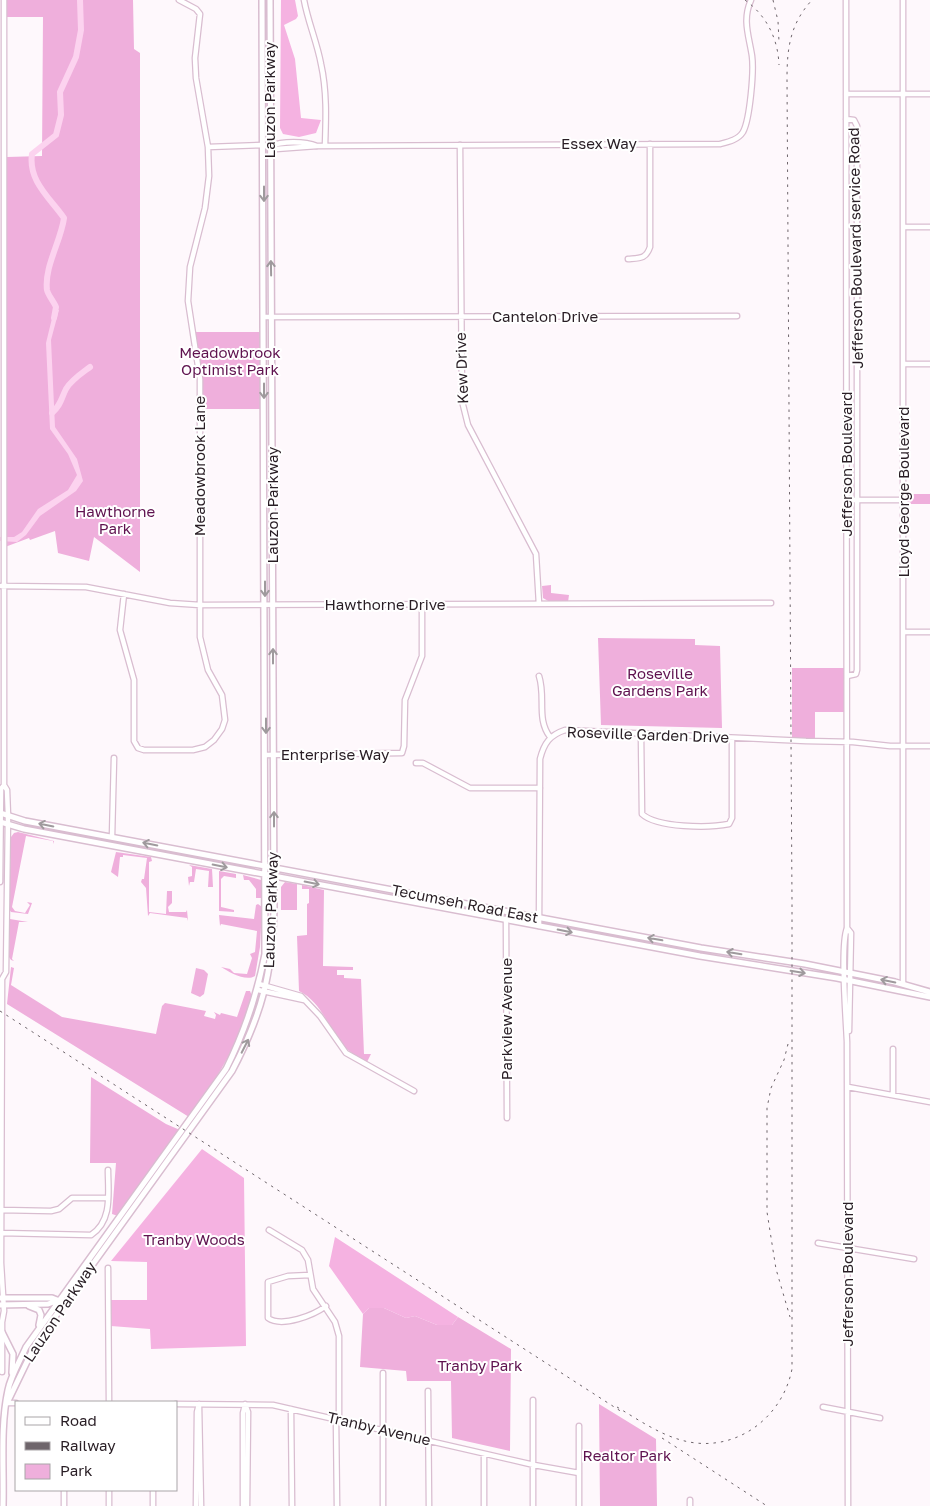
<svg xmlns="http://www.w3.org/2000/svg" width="930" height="1506" font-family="'Golos Text',sans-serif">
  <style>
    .green { fill: #efafdc }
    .forest { fill: #f5b2e1 }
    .water { fill: #fcd3ef }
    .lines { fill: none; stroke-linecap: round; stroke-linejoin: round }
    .river { stroke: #fcd3ef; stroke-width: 6 }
    .minor-casing { stroke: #d9bdd0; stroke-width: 7 }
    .major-casing { stroke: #d9bdd0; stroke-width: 8 }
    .minor { stroke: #fff; stroke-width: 4.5 }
    .major { stroke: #fff; stroke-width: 5 }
    .rail { stroke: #6e656b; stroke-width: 1; stroke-dasharray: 2.5 5; stroke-linecap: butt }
    .oneway { stroke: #9f9a9d }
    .labels { text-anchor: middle; stroke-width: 4; stroke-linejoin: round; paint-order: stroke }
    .street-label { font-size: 15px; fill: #291e25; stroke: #fff }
    .park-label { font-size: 15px; fill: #5f124f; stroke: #fff }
  </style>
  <rect width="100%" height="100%" fill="#fef8fc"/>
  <path class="green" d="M7,0H133L134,49L140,53V572L94,537L89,561L58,553L55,531L30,540L29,538L5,547L7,157L42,156L43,17H7Z
    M194,332H260V409H202L201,369Z
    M905,494H930V504H905Z
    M551,585V593L569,595L568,602H550L543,598L542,586Z
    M598,638L695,639V645L720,646L722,728L601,725Z
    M792,668H845V712H815V739H792Z
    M18,832L54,841V844L53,841L26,836L12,907L15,911L25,913L30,905L27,902L32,903L28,914L11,912L9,909L11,837L14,833Z
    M116,852L151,857L152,861L149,862V912L166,914L167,891H172V903L168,907L169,912H186L187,910L188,921L187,918L150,913L148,916L146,888L141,882L142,879H144L147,858L123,855V857H120L118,877L111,872Z
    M189,865L212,869L213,887H208L209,871L196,869L194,882H190L189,886L188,877L192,876V867Z
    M219,871L236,874V878L224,876L221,879V907L234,910V912L219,911Z
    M243,875L261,880V898H256V889L249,880H244Z
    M285,882L297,884V910H281V887Z
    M302,885L324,890L323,966L353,967V970H337V975H344V978L361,979L364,1054H371L367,1062C357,1057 348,1051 341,1043C327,1025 321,1002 299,991L297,936L307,935V904L309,903V889H302Z
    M258,904L262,907L260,947L255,976C246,982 229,972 221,967L230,969L234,973L247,974L252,958L250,954L255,952L257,931L221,924L220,926L219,915L254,919L256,905Z
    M10,919L28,922H19L12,959L14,961L11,960L9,957Z
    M11,967L14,968L11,985L62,1017L156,1034L162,1006L165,1003L206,1011L204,1016L215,1019L216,1015L214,1012L220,1015L221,1013L237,1017L246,991H250L252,996C241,1042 216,1080 189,1117L7,1004Z
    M196,968L204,970L208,974L204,994L200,997L191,993Z
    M91,1077L166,1124L180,1130L118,1216L112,1214L116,1163H90Z
    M369,1308H384L406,1318L415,1316L437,1325H452L458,1317L511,1349L510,1451L452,1438L451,1381H407L406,1371L360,1367L363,1314Z
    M599,1404L656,1439L657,1506H600Z"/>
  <path class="forest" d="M281,0H295L298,16L296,19L284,25L295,59L301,118L321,120L316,133L299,137L283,134L280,128Z
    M202,1149L244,1178L246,1346L151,1349L150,1329L111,1326V1300H147V1262L111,1261Z
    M335,1237L458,1317L452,1325H437L415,1316L406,1318L384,1308H369L363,1314L329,1266Z"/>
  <path class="water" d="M54,310H59L51,340L55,427L77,459L83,481L76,491L40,516L26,535L17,542L0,541V537H14L22,532L38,509L68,490L77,475L68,454L50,429L46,343Z"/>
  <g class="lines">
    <path class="river" d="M54,318L56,307C54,302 48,295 47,290C44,267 61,241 64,218C50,198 28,181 32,154L56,135L61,115L60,92L76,57L81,30L80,0
      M52,413C61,405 61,399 66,389C71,380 82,373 90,367"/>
    <g class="minor-casing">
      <path id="minor" d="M304,0C308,22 317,42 321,64C327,91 326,118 325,146
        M846,0L847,928C840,946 846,1019 847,1042L848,1506
        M846,94H930
        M846,119L854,120L857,126V670L856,674L847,676
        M460,145L462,401L468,425L536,554L539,604
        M270,146C282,141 305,141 317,146
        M208,147L263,145L276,149L317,146L720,144C728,142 738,140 743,132C750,119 754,71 752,56C749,36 742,20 751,0
        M904,227H930
        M628,259C640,258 646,259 650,247V144
        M264,317L737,316
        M904,364H930
        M847,500H904
        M1,586L86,587L170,603L200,605L771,603
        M124,594L120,630L134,680V741L138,748L144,750H193L205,747L214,740L222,729L225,720L222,695L208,670L200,637V379L188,301L190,267L205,208L209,176L208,147L196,78L195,58L200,14L196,9L179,0
        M904,632H930
        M539,676C546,698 536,718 550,737
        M641,734L642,814C657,828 709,828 729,824L732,818V738
        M266,755L402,753L404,746L405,700L422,656V604
        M416,763H423L470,788H540
        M112,837L114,758
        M0,882L1,789L4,785V0
        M506,919L507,1118
        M539,926L540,759C544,743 550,735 565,730L806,741L853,742L890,746H930
        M847,928L851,933L849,1031
        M259,984L301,996L320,1016L346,1053L414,1091
        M903,984V0
        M258,990L304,1000
        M893,1049V1095
        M848,1087L930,1102
        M1,1210L51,1211L59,1209L72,1198H108
        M269,1230L302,1250L308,1260L313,1289L335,1322L339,1336V1420
        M1,1233L91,1235C113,1221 108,1192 108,1170
        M818,1243L914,1259
        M108,1268L109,1402
        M310,1275L288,1276L268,1282V1318C282,1328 314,1315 326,1306
        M2,1372V1322L4,1311L1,1263L2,979L6,972L8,816L7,790L4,785
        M383,1373V1506
        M428,1391L429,1506
        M533,1400V1506
        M7,1403H16
        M176,1404L273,1405L534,1465L579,1473
        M245,1404L248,1412L247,1506
        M199,1405L201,1506
        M823,1407L880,1418
        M291,1409L292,1506
        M336,1419L337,1506
        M484,1454V1506
        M153,1490V1506
        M690,1500V1506
        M64,1506V1490
        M109,1506V1490
        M196,1506L197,1412L199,1404
        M243,1506V1413L245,1405
        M579,1506V1426"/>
    </g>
    <g class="major-casing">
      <path id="major" d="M0,813L25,821L701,948L805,964L895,982L930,992
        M0,822L24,829L700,956L837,978L930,997
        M0,1298H52L62,1302
        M0,1305L48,1304L59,1300
        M29,1306L39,1310L41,1315L39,1325
        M2,1332L13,1354L12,1373
        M7,1403L36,1343L232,1071C262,1014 272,974 274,910L270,0
        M3,1506C4,1468 0,1427 8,1390C11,1375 20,1361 26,1347L226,1069C245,1031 257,995 265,954L262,0"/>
    </g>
    <use href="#minor" class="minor"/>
    <use href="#major" class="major"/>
    <path class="rail" d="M745,0C767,16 778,39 779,65
      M773,0L778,21L779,42
      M0,1011L622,1412
      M788,1044L784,1060L771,1088L767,1108V1212L776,1269L790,1317
      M617,1407C637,1419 659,1434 681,1440C732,1455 782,1420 792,1369V902L787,79C787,48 790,24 812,0
      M662,1438L767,1506"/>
  </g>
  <defs><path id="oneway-shaft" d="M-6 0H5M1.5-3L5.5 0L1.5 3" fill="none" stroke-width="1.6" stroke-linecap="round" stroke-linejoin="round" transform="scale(1.25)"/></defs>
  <g class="oneway">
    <use href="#oneway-shaft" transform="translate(264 194) rotate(90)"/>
    <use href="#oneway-shaft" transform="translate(271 268) rotate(-91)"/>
    <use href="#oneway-shaft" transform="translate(264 391) rotate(90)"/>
    <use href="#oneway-shaft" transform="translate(265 589) rotate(90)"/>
    <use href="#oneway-shaft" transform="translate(273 656) rotate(-90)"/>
    <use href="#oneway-shaft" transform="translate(266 726) rotate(90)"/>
    <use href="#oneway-shaft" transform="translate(274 819) rotate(-90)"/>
    <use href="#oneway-shaft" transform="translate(46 825) rotate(-169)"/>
    <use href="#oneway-shaft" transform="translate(150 844) rotate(-169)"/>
    <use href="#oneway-shaft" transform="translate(220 866) rotate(11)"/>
    <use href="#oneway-shaft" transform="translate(312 883) rotate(11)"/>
    <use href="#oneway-shaft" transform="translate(565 931) rotate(11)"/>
    <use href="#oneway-shaft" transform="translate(655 939) rotate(-170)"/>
    <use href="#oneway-shaft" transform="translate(734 953) rotate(-171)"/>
    <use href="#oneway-shaft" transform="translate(798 972) rotate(9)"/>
    <use href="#oneway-shaft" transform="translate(888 981) rotate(-168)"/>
    <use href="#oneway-shaft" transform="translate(245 1046) rotate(-63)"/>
  </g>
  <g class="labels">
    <g class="street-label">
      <text transform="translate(270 100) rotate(-90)" y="5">Lauzon Parkway</text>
      <text x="599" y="149">Essex Way</text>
      <text transform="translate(856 248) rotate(-91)" y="5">Jefferson Boulevard service Road</text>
      <text x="545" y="322">Cantelon Drive</text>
      <text transform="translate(462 368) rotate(-92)" y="5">Kew Drive</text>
      <text transform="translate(847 464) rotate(-90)" y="5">Jefferson Boulevard</text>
      <text transform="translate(200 466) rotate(-90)" y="5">Meadowbrook Lane</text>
      <text transform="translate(904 492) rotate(-90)" y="5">Lloyd George Boulevard</text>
      <text transform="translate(273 505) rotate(-90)" y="5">Lauzon Parkway</text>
      <text x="385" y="610">Hawthorne Drive</text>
      <text transform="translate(648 735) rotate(2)" y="5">Roseville Garden Drive</text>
      <text x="335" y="760">Enterprise Way</text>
      <text transform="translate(465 904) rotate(11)" y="5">Tecumseh Road East</text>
      <text transform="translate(271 910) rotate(-88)" y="5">Lauzon Parkway</text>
      <text transform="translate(507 1019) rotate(-90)" y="5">Parkview Avenue</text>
      <text transform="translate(848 1274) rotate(-90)" y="5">Jefferson Boulevard</text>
      <text transform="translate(60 1312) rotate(-56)" y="5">Lauzon Parkway</text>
      <text transform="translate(379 1429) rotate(13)" y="5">Tranby Avenue</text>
    </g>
    <g class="park-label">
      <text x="230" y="358">Meadowbrook<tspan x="230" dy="17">Optimist Park</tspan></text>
      <text x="115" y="517">Hawthorne<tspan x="115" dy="17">Park</tspan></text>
      <text x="660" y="679">Roseville<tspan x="660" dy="17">Gardens Park</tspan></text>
      <text x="194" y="1245">Tranby Woods</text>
      <text x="480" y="1371">Tranby Park</text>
      <text x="627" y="1461">Realtor Park</text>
    </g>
  </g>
  <rect x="15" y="1401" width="162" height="90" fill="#ffffff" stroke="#a9a5a8"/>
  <rect x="25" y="1417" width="25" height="8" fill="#ffffff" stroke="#a9a5a8"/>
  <text x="60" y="1426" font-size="15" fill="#291e25">Road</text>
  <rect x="25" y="1442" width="25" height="8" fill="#6e656b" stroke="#a9a5a8"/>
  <text x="60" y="1451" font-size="15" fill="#291e25">Railway</text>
  <rect x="25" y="1464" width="25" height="15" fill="#efafdc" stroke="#a9a5a8"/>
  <text x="60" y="1476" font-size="15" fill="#291e25">Park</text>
</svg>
